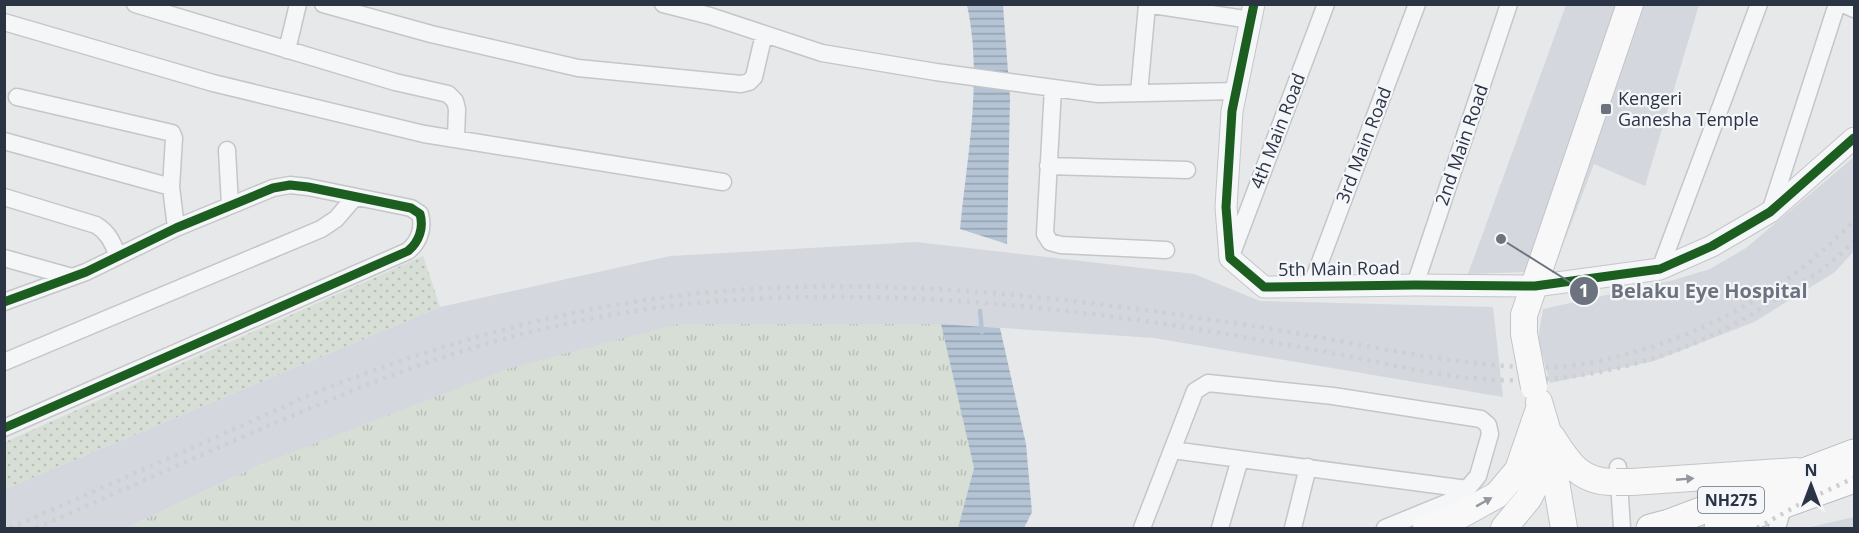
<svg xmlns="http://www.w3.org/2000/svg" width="1859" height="533" font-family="'Open Sans',sans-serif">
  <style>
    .built { fill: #d4d7dd }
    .grass { fill: url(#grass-tufts) }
    .park { fill: url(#park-dots) }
    .water { fill: url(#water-rules) }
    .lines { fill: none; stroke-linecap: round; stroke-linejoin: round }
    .stream { stroke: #b4c4d5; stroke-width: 4.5 }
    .minor-casing { stroke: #c4c6c8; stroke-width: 19 }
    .tertiary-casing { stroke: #c4c6c8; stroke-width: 23 }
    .primary-casing { stroke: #c2c5c8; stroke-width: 28 }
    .trunk-casing { stroke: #b8bbbf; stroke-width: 29 }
    .minor { stroke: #f5f6f7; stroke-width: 16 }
    .tertiary { stroke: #f5f6f7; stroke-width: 21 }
    .primary { stroke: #f8f8f8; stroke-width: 26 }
    .trunk { stroke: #f8f8f8; stroke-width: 27 }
    .rail { stroke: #cecfd2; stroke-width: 4.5; stroke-dasharray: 3 6; stroke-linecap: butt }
    .primary-bridge-casing { stroke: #c2c5c8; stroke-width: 28; stroke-linecap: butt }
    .primary-bridge { stroke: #f8f8f8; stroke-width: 26 }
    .cycleway-casing { stroke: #f4f6f9; stroke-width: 13 }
    .cycleway { stroke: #1b5e20; stroke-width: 9 }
    .oneway { fill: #92969e }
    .poi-dot { fill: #6c737f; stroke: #f4f6f9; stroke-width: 2 }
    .labels { text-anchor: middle; stroke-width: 4.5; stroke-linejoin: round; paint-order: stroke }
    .shield { fill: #f4f6f9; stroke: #676e7b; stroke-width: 1.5 }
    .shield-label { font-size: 16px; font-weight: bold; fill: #2b3445 }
    .poi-label { font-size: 18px; fill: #2b3445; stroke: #f4f6f9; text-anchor: start }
    .street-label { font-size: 18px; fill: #2b3445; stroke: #f4f6f9 }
    .leader { fill: none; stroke: #6c737f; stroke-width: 2 }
    .callout-dot { fill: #6c737f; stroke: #f4f6f9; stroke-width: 2 }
    .mark-label { font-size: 18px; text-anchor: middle; font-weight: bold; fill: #fff }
    .callout-label { font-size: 20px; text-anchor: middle; font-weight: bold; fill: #6c737f; stroke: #f4f6f9; stroke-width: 4.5; stroke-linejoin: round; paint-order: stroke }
  </style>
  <defs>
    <pattern id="grass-tufts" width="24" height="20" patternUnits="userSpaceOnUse" patternTransform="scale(1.5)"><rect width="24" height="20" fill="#d6ded6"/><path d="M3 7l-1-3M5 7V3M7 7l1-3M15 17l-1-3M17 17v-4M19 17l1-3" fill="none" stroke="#b8bfb9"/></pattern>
    <pattern id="park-dots" width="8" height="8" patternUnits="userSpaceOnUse" patternTransform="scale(1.5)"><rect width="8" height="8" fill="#d6ded6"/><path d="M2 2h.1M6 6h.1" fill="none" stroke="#b8bfb9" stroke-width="1.8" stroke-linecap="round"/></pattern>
    <pattern id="water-rules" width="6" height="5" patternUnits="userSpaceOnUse" patternTransform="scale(1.5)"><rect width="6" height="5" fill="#b4c4d5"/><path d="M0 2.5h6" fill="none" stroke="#93a0af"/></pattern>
  </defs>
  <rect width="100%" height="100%" fill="#e6e8ea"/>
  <path class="built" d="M1566,5H1699L1645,186L1594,164L1553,271L1468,274Z
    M1854,157V251L1835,272L1754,322L1654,361L1550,383L1538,339L1543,309L1674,280L1710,269L1746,248Z
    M916,242L1194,274L1260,301L1493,307L1503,397L1154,338L941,324L262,464L126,528H5V489L440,307L670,256Z
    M1854,517V528H1806Z"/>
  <path class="grass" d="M677,324H941L974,468L958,528H126L262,464L507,369Z"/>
  <path class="park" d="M423,256L440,307L5,489V442Z"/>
  <path class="water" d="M967,5H1003L1010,98L1007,244L960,229C967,156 983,78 967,5Z
    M941,324L1000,328L1026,444L1032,512L1024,528H958L974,468Z"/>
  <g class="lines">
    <path class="stream" d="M980,311L982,332"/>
    <g class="minor-casing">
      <path id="minor" d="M135,4L395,82L448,94L455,101L457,109L456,139
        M323,4L431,34L578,68L741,84L749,82L754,77L764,34
        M663,4L710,16L822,53L936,72L1098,94L1237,91
        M1146,4L1251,20
        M1843,4L1854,9
        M4,22L213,83L424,134L723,182
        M287,50L298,4
        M1053,88L1045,234L1050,242L1061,245L1166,250
        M1139,93L1147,5
        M17,97L172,133L174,138L171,187L176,228
        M4,141L171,187
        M227,150L230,205
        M1048,166L1187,170
        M4,197L96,225C109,233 112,242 118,256
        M1770,212L1837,4
        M1231,256L1326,4
        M4,258L72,277
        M1660,269L1759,4
        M1415,285L1509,4
        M1311,286L1417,4
        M4,302L86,272L176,228L273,188L290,185L308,187L411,208L420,214C424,228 419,242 408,251L4,428
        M4,362L321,229L336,219L355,197
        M1618,467L1622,528
        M1142,528L1195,391L1208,383L1333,396L1481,419L1488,425L1490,434L1478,476L1467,489L1172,450
        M1220,528L1240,459
        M1293,528L1308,467
        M1385,528L1456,499L1467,489
        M1777,528L1784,504"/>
    </g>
    <g class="tertiary-casing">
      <path id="tertiary" d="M1254,4L1232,111L1226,207L1230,258L1264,287L1415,285L1535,286L1660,269L1712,246L1770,212L1854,138"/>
    </g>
    <g class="primary-casing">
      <path id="primary" d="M1524,334V315L1630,4
        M1539,402L1547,429L1564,528
        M1552,437C1569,464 1581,483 1616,482
        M1632,482L1796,471
        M1426,528L1457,517L1497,495L1518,470L1540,406
        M1504,528L1528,499L1539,479L1544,448"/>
    </g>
    <g class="trunk-casing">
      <path id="trunk" d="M1650,528L1669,523L1854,453
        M1718,528L1854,479"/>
    </g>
    <use href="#minor" class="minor"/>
    <use href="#tertiary" class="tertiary"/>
    <use href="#primary" class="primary"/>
    <use href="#trunk" class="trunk"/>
    <path class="rail" d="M10,528C84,496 158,463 232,430C271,413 309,394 348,380C469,334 596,301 725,291C906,276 1087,300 1266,328C1333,339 1400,354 1467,362C1506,367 1545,370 1583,364C1659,351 1735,318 1796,273C1817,257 1835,239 1854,222
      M36,528C112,495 187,461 263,428C319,405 374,380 432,361C523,330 625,308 721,301C868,290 1014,302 1159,323C1222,333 1285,344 1347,356C1397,366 1448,378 1498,380C1591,383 1684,357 1762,308C1794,289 1828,268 1854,241
      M1757,528L1809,499L1854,478"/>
    <g class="primary-bridge-casing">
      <path id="primary-bridge" d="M1524,334L1534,387
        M1616,482H1632"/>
    </g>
    <use href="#primary-bridge" class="primary-bridge"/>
    <g class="cycleway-casing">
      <path id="cycleway" d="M1254,4L1232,111L1226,207L1230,258L1264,287L1415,285L1535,286L1660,269L1712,246L1770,212L1854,138
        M4,302L86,272L176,228L273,188L290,185L308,187L411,208L420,214C424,228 419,242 408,251L4,428"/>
    </g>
    <use href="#cycleway" class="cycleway"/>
  </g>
  <defs><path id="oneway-solid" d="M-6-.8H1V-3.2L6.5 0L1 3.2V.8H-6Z" transform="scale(1.5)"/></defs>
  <g class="oneway">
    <use href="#oneway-solid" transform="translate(1685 479) rotate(-5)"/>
    <use href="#oneway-solid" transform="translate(1484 502) rotate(-29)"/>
  </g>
  <rect class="poi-dot" x="1600" y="103" width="12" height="12" rx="3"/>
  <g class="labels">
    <rect class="shield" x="1698" y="487" width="66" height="26" rx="4.5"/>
    <g class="shield-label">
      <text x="1731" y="506">NH275</text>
    </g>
    <g class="poi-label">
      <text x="1618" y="105">Kengeri<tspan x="1618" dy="21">Ganesha Temple</tspan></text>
    </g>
    <g class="street-label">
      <text transform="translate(1278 131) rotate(-69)" y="6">4th Main Road</text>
      <text transform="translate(1364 145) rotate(-69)" y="6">3rd Main Road</text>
      <text transform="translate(1462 145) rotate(-71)" y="6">2nd Main Road</text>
      <text transform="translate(1339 269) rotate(-1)" y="6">5th Main Road</text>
    </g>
  </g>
  <path class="leader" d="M1501 239L1584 291"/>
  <g class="callout-dot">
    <circle cx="1501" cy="239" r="6"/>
    <circle cx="1584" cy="291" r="15"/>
  </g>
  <g class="mark-label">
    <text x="1584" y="297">1</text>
  </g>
  <g class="callout-label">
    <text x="1709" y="298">Belaku Eye Hospital</text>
  </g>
  <rect width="1859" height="533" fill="none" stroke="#2b3445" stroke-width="12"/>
  <g transform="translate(1811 485)" stroke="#f4f6f9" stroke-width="4.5" paint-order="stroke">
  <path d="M0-4.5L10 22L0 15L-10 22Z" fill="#2b3445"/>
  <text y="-9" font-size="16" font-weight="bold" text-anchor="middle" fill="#2b3445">N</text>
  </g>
</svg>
